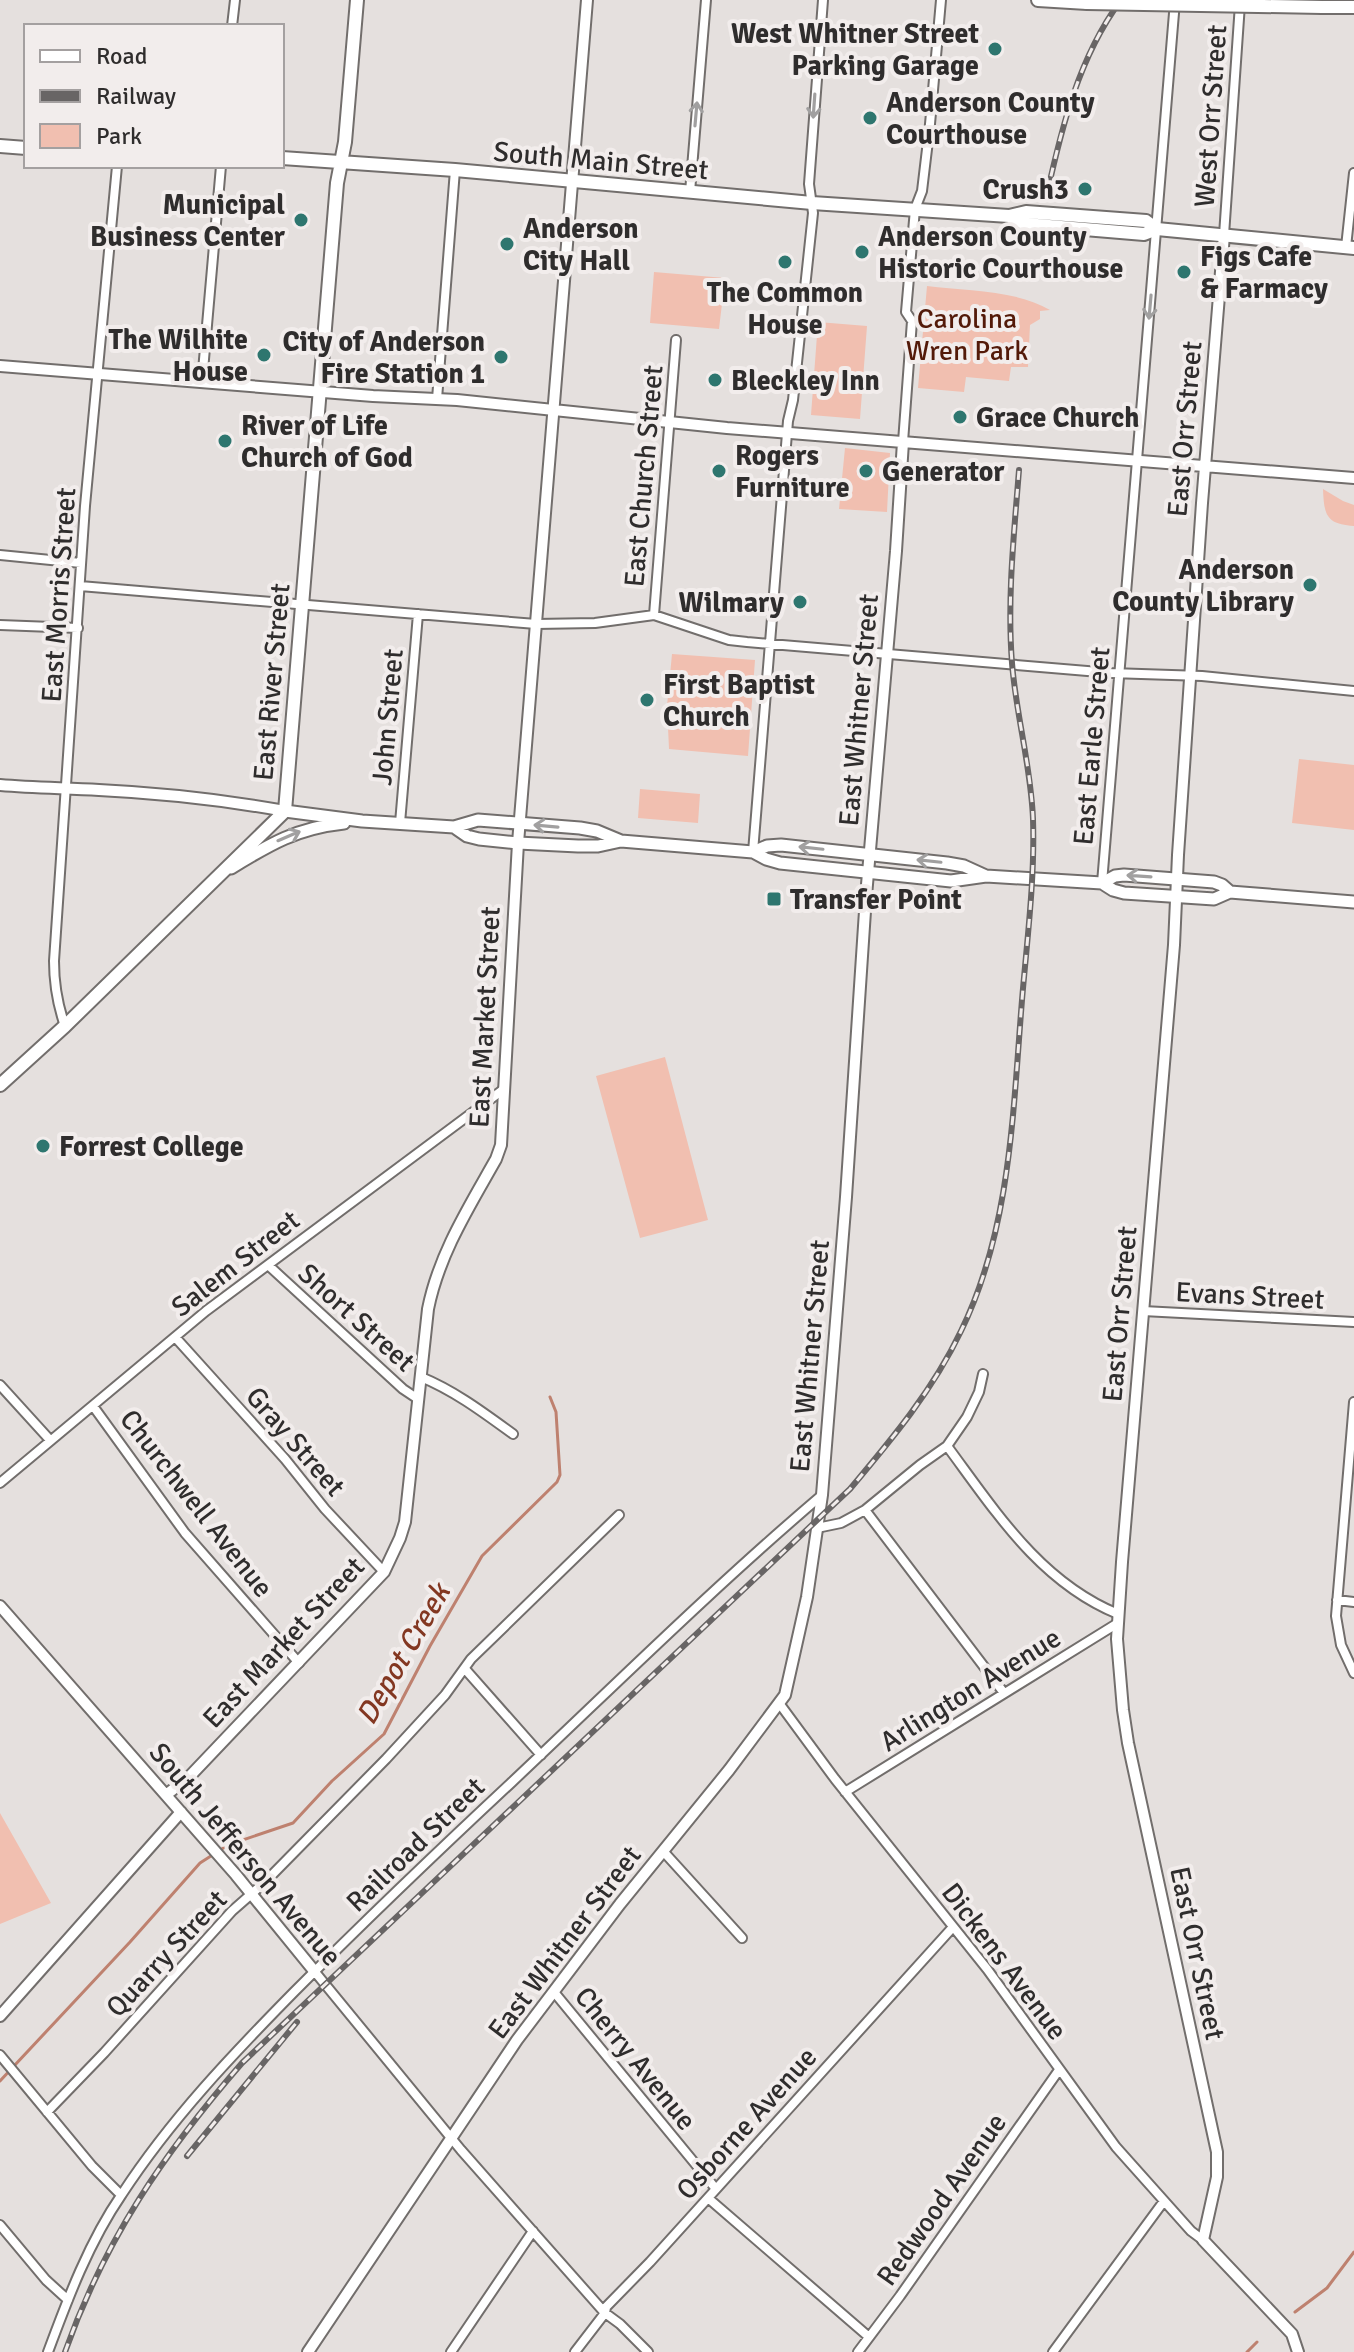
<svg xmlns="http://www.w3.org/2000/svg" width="1354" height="2352" font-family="Signika,sans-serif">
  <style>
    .green { fill: #f1bfb0 }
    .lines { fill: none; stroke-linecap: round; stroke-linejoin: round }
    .stream { stroke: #be816f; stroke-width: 3 }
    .minor-casing { stroke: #726e6c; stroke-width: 12 }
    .tertiary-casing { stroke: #726e6c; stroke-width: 14 }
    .secondary-casing { stroke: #726e6c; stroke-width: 15 }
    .primary-casing { stroke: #726e6c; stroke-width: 16 }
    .minor { stroke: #fff; stroke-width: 8 }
    .tertiary { stroke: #fff; stroke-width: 10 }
    .secondary { stroke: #fff; stroke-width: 11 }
    .primary { stroke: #fff; stroke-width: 12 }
    .rail-casing { stroke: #686565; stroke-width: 6 }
    .rail { stroke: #f2edec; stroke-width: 3; stroke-dasharray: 9; stroke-linecap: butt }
    .primary-bridge-casing { stroke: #726e6c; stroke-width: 16; stroke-linecap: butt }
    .primary-bridge { stroke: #fff; stroke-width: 12 }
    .oneway { stroke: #a1a0a0 }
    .poi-dot { fill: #2e766f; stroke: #f2edec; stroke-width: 3 }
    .labels { text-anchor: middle; stroke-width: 8; stroke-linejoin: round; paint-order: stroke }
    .poi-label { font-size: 28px; font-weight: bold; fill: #2f2d2d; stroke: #f2edec; text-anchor: start }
    .street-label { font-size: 28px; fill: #2f2d2d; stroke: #f2edec }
    .park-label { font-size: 28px; fill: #531a09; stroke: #f2edec }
    .water-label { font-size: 30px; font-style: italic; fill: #833721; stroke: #f2edec }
  </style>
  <rect width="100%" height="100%" fill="#e5e0de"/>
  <path class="green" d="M654,272L725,278L719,329L650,323Z
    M927,286C966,291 1017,290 1050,310L1040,311V319L1030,325L1028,367H1011L1009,381L966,377L964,392L918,388Z
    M818,322L867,326L860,419L811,415Z
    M845,448L890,453L887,512L839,509Z
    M1323,489L1343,501L1354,505V526C1326,524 1324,515 1323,489Z
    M672,654L755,660L748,756L669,749L667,706Z
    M1299,759L1354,765V830L1292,823Z
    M640,789L700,794L698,823L638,818Z
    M665,1057L708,1220L640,1238L596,1076Z
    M0,1813L51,1903L0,1924Z"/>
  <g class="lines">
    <path class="stream" d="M0,2081L130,1942L200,1863L228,1845L293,1823L332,1781L384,1734L430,1646L482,1556L557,1482L560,1475L556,1412L550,1397
      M1295,2312L1327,2288L1354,2252
      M1247,2352L1257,2342"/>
    <g class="minor-casing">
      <path id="minor" d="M232,26L235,0
        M690,192L706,0
        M1224,235L1240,4
        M1346,247L1354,173
        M202,382L221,166
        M437,399L455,170
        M903,442L912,321L906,312L915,209L922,191L930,124L941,0
        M0,555L81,563
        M80,586L536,624L595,623L654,615L729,640L747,642L1111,673L1202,676L1354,691
        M654,615L676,340
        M0,625L78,628
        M400,823L418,614
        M753,852L788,421L793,400L813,213L809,184L823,0
        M1102,883L1175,1
        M65,1026C57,1003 54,985 54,961L85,506L117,166
        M268,1265L403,1389L418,1399
        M1143,1311L1354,1322
        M175,1337L285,1459L325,1509L384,1572
        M421,1377C455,1391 484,1413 513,1434
        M0,1385L50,1440
        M1354,1402L1336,1616L1341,1645L1354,1673
        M93,1406L185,1533L299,1663
        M947,1446C996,1512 1040,1582 1118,1614
        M0,1483L206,1311L504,1089
        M865,1510L1004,1693
        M817,1528L841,1523L865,1510L920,1465L947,1446L967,1417L979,1392L983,1374
        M1337,1600L1354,1602
        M465,1669L541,1755
        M779,1703L835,1779L987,1969L1116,2147L1191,2231L1203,2240
        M845,1792L1118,1623
        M663,1851L742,1938
        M315,1972L461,2150L605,2313L620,2324L648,2352
        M554,1992L716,2189
        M0,2055L92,2166L121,2195
        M47,2112L104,2053L232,1911L265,1882L386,1759L445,1695L471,1659L619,1515
        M708,2198L869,2337
        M0,2225L46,2280L68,2300
        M48,2352C68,2298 89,2242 122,2194C171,2119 232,2055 294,1992C365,1921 438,1851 512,1782C614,1686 715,1586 822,1495
        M451,2352L533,2231
        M575,2352L605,2313L606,2307L650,2262L953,1927
        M858,2352L900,2296L1059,2070
        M1053,2352L1164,2201"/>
    </g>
    <g class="tertiary-casing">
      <path id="tertiary" d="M1224,235L1202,503L1178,855L1174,945L1122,1562L1117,1639L1123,1710L1128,1743L1217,2152V2177L1203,2240L1292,2334L1298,2352
        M0,366L373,396L457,400L727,428L1354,478
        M0,785C33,788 66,788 99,790C161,793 224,800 285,811
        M0,1606L236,1875L315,1972
        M166,1795L190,1776L384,1572L400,1538L405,1522L428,1309C439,1254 469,1207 496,1159L501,1145L518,843L587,0
        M0,2016L181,1812
        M308,2352L517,2040L620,1904L729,1770L785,1695L807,1597L822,1495L846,1197L866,896L896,551L903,442"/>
    </g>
    <g class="secondary-casing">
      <path id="secondary" d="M285,811L362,821L454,827L467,836L479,839L518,843L578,846H598L621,841L753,852L766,859L780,863L951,881L986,876L1102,883L1113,890L1124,893L1214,899L1230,892L1354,902
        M454,827L478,820L580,828L597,831L621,841
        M753,852L767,846L781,845L947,863L964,866L986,876
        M231,868C270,844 297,828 344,823
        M1102,883L1115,876L1124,875L1214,882L1222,885L1230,892"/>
    </g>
    <g class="primary-casing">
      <path id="primary" d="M1038,0L1087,3
        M1322,7H1354
        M0,146L26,148
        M282,158L455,170L812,203L1009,216L1026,212L1146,221L1157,229
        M1009,216L1025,224L1144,234L1157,229L1354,248
        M0,1085L65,1026L285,811L337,183L345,142L357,0"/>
    </g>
    <use href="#minor" class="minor"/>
    <use href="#tertiary" class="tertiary"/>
    <use href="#secondary" class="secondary"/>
    <use href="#primary" class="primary"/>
    <g class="rail-casing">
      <path id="rail" d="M1047,194C1062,126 1079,57 1121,0
        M187,2156L297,2022
        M65,2352C105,2239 164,2153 242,2063L850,1489C892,1439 933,1390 961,1331C1011,1229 1013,1110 1022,1000C1027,940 1035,879 1033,819C1031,766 1016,715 1012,663C1007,599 1014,534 1019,470"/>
    </g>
    <use href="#rail" class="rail"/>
    <g class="primary-bridge-casing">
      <path id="primary-bridge" d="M1087,3L1322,7"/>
    </g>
    <use href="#primary-bridge" class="primary-bridge"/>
  </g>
  <defs><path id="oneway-shaft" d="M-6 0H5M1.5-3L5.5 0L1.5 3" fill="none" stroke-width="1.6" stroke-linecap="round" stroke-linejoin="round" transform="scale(2)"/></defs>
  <g class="oneway">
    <use href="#oneway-shaft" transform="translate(814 106) rotate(94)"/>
    <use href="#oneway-shaft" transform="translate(696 114) rotate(-85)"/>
    <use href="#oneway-shaft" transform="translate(1150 307) rotate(95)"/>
    <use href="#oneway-shaft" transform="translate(546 826) rotate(-175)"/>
    <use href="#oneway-shaft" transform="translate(289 836) rotate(-23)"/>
    <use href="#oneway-shaft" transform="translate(811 848) rotate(-174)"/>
    <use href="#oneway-shaft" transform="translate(929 861) rotate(-174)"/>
    <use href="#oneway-shaft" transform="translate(1139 876) rotate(-176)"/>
  </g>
  <g class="poi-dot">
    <circle cx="995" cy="49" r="8"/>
    <circle cx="870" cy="118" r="8"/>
    <circle cx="1085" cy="189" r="8"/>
    <circle cx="301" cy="220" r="8"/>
    <circle cx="507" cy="244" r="8"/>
    <circle cx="862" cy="252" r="8"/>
    <circle cx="785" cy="262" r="8"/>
    <circle cx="1184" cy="272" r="8"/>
    <circle cx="264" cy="355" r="8"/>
    <circle cx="501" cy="357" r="8"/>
    <circle cx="715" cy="380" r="8"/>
    <circle cx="960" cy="417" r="8"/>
    <circle cx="225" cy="441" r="8"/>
    <circle cx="719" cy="471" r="8"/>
    <circle cx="866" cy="471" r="8"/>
    <circle cx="1310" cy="585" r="8"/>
    <circle cx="800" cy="602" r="8"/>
    <circle cx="647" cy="700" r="8"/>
    <rect x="766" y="891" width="16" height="16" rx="4"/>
    <circle cx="43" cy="1146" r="8"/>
  </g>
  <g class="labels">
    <g class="poi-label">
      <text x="979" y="43" text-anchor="end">West Whitner Street<tspan x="979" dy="32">Parking Garage</tspan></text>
      <text x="886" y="112">Anderson County<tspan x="886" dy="32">Courthouse</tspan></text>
      <text x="1069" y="199" text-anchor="end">Crush3</text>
      <text x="285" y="214" text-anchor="end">Municipal<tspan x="285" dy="32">Business Center</tspan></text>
      <text x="523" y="238">Anderson<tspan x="523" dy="32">City Hall</tspan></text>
      <text x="878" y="246">Anderson County<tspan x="878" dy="32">Historic Courthouse</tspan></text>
      <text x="1200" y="266">Figs Cafe<tspan x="1200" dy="32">&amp; Farmacy</tspan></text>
      <text x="785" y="302" text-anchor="middle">The Common<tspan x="785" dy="32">House</tspan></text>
      <text x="248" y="349" text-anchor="end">The Wilhite<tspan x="248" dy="32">House</tspan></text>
      <text x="485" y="351" text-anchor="end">City of Anderson<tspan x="485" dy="32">Fire Station 1</tspan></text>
      <text x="731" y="390">Bleckley Inn</text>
      <text x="976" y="427">Grace Church</text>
      <text x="241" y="435">River of Life<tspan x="241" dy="32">Church of God</tspan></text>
      <text x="735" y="465">Rogers<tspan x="735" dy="32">Furniture</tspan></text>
      <text x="882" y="481">Generator</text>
      <text x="1294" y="579" text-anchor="end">Anderson<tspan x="1294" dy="32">County Library</tspan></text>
      <text x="784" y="612" text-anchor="end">Wilmary</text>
      <text x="663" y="694">First Baptist<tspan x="663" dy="32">Church</tspan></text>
      <text x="790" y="909">Transfer Point</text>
      <text x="59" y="1156">Forrest College</text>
    </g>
    <g class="street-label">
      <text transform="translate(1210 116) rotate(-86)" y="10">West Orr Street</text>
      <text transform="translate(601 160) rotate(5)" y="10">South Main Street</text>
      <text transform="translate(1184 429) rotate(-85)" y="10">East Orr Street</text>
      <text transform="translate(643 476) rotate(-85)" y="10">East Church Street</text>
      <text transform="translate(58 595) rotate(-86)" y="10">East Morris Street</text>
      <text transform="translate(271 682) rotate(-85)" y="10">East River Street</text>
      <text transform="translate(858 710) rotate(-85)" y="10">East Whitner Street</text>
      <text transform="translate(387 717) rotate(-85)" y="10">John Street</text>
      <text transform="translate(1091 746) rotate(-85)" y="10">East Earle Street</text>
      <text transform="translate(484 1017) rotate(-87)" y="10">East Market Street</text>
      <text transform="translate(235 1263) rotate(-38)" y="10">Salem Street</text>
      <text transform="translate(1250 1295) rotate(3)" y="10">Evans Street</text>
      <text transform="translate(1119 1314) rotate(-85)" y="10">East Orr Street</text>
      <text transform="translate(357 1317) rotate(42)" y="10">Short Street</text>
      <text transform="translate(809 1356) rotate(-85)" y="10">East Whitner Street</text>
      <text transform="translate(296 1441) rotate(49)" y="10">Gray Street</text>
      <text transform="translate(197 1503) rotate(52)" y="10">Churchwell Avenue</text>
      <text transform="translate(283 1642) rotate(-47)" y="10">East Market Street</text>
      <text transform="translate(970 1689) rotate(-32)" y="10">Arlington Avenue</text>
      <text transform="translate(415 1844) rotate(-44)" y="10">Railroad Street</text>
      <text transform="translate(246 1854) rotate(50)" y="10">South Jefferson Avenue</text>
      <text transform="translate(564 1942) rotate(-53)" y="10">East Whitner Street</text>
      <text transform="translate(166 1953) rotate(-47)" y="10">Quarry Street</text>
      <text transform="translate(1198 1953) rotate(78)" y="10">East Orr Street</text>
      <text transform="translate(1005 1961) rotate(53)" y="10">Dickens Avenue</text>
      <text transform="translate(636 2058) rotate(51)" y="10">Cherry Avenue</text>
      <text transform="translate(746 2123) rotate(-48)" y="10">Osborne Avenue</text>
      <text transform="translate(941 2199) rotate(-55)" y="10">Redwood Avenue</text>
    </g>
    <g class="park-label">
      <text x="967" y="328">Carolina<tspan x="967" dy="32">Wren Park</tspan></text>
    </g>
    <g class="water-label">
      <text transform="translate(403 1654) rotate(-60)" y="10">Depot Creek</text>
    </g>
  </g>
  <rect x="24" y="24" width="260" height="144" fill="#f2edec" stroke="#a4a0a0" stroke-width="2"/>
  <rect x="40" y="50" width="40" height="12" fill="#ffffff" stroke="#a4a0a0" stroke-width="2"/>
  <text x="96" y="64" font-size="24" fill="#2f2d2d">Road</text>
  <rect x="40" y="90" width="40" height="12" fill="#686565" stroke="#a4a0a0" stroke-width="2"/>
  <text x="96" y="104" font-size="24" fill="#2f2d2d">Railway</text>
  <rect x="40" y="124" width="40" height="24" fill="#f1bfb0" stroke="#a4a0a0" stroke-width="2"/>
  <text x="96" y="144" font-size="24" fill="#2f2d2d">Park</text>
</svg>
